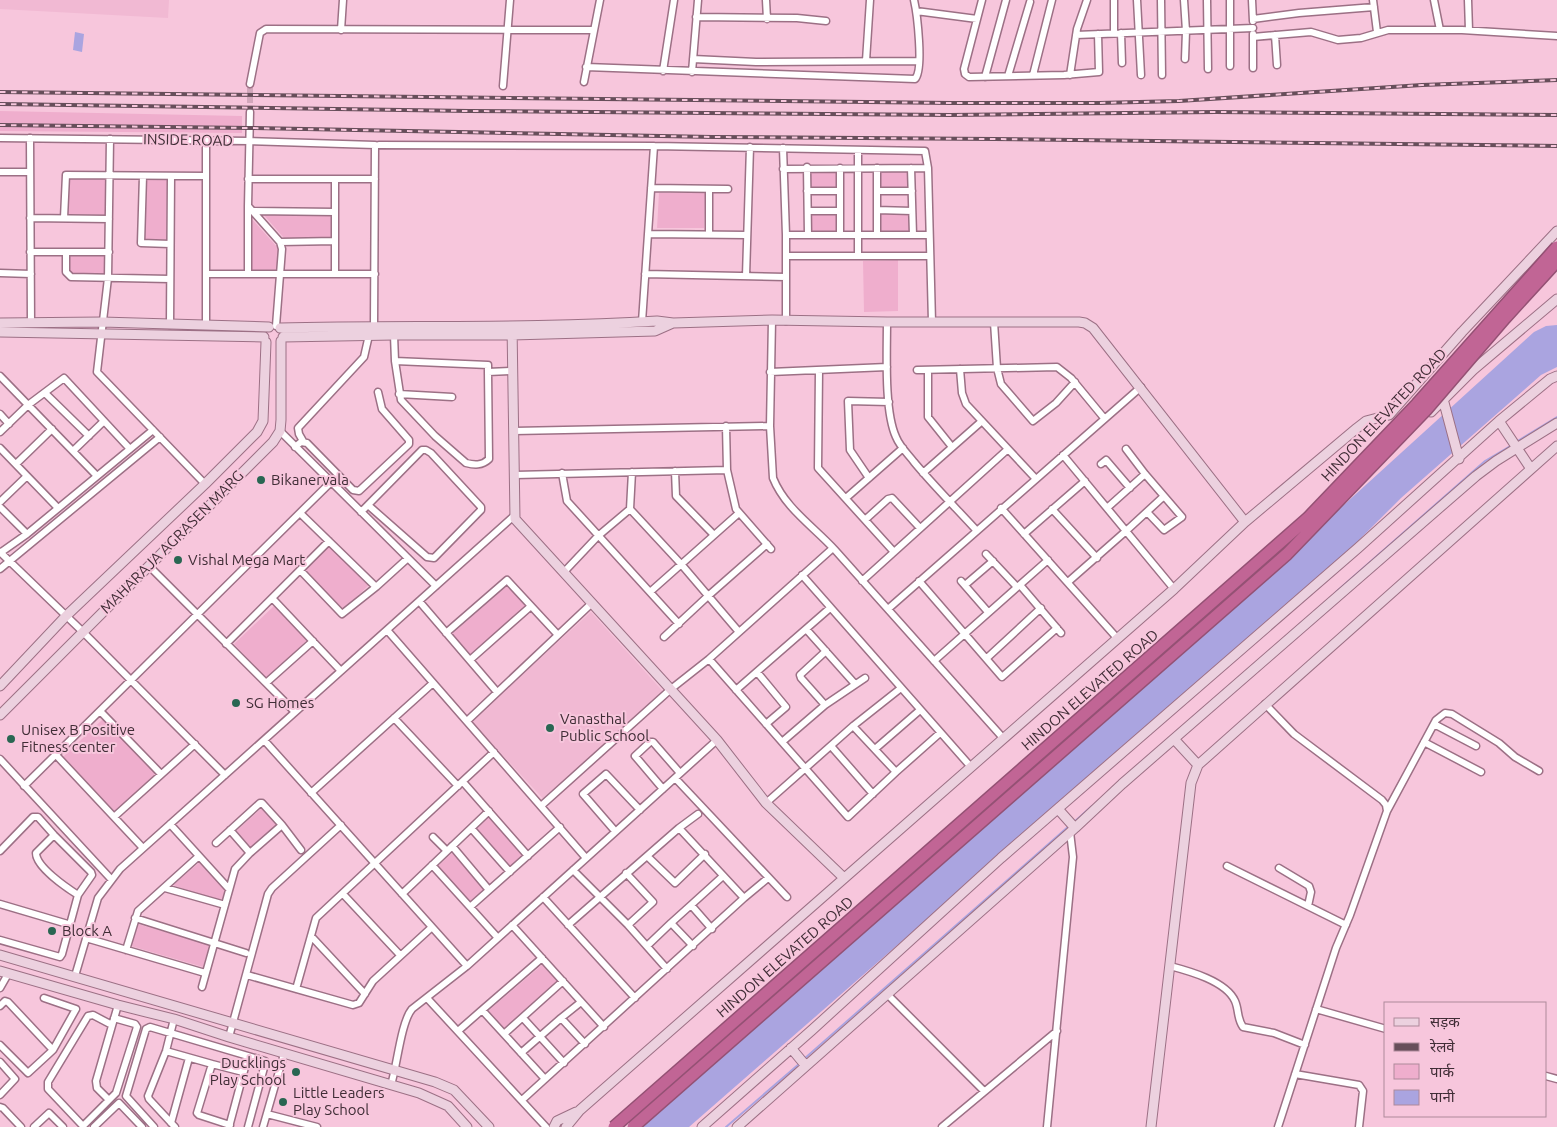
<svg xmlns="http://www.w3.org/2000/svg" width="1557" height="1127" font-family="Ubuntu,'Noto Sans Devanagari',sans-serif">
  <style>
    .built { fill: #f1b9d3 }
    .green { fill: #efaecd }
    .water { fill: #aaa4e0 }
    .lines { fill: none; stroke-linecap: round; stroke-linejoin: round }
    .stream { stroke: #aaa4e0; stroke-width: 2 }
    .street-tunnel { stroke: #d2a7bb; stroke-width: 6; stroke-dasharray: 6 3; stroke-linecap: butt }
    .street-casing { stroke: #9c7085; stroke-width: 9 }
    .secondary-casing { stroke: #9c7085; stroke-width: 11 }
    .street { stroke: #fff; stroke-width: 6 }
    .secondary { stroke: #ecd1df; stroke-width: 9 }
    .rail-casing { stroke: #674e5a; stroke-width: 4 }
    .rail { stroke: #f7c6dc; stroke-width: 2; stroke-dasharray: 5.5; stroke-linecap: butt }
    .highway-bridge-casing { stroke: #945174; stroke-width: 14; stroke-linecap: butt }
    .highway-bridge { stroke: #c16595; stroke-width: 11 }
    .poi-dot { fill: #296652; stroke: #f7c6dc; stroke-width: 2 }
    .labels { text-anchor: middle; stroke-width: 4; stroke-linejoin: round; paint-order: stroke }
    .street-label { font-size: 15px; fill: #402d36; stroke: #f7c6dc }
    .poi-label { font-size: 15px; fill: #402d36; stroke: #f7c6dc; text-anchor: start }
  </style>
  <rect width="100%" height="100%" fill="#f7c6dc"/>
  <path class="built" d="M0,0H169L168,18L0,9Z
    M591,612L668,697L549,805L471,721Z"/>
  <path class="green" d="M0,111L242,116V133L0,131Z
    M809,170H838V189H809Z
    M881,170H909V190L880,189Z
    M146,176L167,177L166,242H145Z
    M67,177L106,178V215L67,214Z
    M659,193H705L704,228H657Z
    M262,213L331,215V239L284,238Z
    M810,213H838V232H809Z
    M880,213H909V232H880Z
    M251,218L278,248V270L251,271Z
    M69,254L106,255V277L69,276Z
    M898,260V311L864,312L863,261Z
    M330,545L369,585L343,610L304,570Z
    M508,585L527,606L471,655L452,634Z
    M274,606L307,640L267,679L234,644Z
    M103,719L155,774L115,812L63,757Z
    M263,807L278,824L252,848L236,831Z
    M489,815L525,855L510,868L474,828Z
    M452,853L485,890L471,903L438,866Z
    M200,862L227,889L223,903L173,885Z
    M138,924L209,945L203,967L131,946Z
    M543,964L559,982L504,1029L488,1011Z"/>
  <path class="water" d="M75,32L84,34L82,52L73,50Z
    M1557,325V367L1541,375L1401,498L1327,572L1216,667L689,1127H635L1018,784L1346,503L1534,332L1546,326Z"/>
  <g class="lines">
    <path class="stream" d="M1516,442L1557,417
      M1336,592L1485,461L1512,445
      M1073,823L1092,806
      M804,1059L1069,826
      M726,1127L799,1064"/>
    <path class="street-tunnel" d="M250,112V84"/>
    <g class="street-casing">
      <path id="street" d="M766,0L767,19
        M982,0L964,69L965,74L969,77L1064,75L1099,72L1098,34
        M1114,0V33
        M1137,0L1141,75
        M1161,0L1162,75
        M1184,0L1186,31L1185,59
        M1207,0L1208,69
        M1252,0L1253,21
        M1373,0L1377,32
        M1434,0L1440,30
        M1468,0L1469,30
        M916,11L977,19
        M696,17L797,18L826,21
        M1253,19L1299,13L1374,7
        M341,30L343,0
        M1121,33L1122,63
        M1253,34V68
        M1076,35L1253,28
        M1275,35L1277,65
        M1253,37L1311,32L1338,40L1361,38L1388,30H1462L1557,36
        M693,59L756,62L919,61
        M866,61L870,0
        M1230,66V0
        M586,67L915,79C924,70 917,13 914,0
        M663,71L674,0
        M692,72L698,0
        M1033,75L1052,0
        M1070,75L1077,29L1087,0
        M1008,76L1030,2
        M985,77L1006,0
        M584,82L600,0
        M250,84L260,33L266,29L594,30
        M503,86L510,0
        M250,112L248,206L280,242L282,249L276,326
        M0,138L249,141L375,145L374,326
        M30,138L31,323
        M110,139L108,278L97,372L205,484
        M206,140V325
        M379,145L654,146L925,151L928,168L932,322
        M783,148L786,235V321
        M858,150V255
        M807,167L808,235
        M840,168V235
        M877,168V235
        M911,168L913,235
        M783,169L928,168
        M0,172H30
        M143,176L141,243L170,244
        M248,179H375
        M335,179V274
        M651,188L728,189
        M709,189V234
        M807,191H840
        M877,191H912
        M248,206V273
        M877,210L912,211
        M252,211L335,212
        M808,211H840
        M30,218L109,219
        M64,218L66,175L206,176
        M648,234L747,235
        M786,235H929
        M280,242L335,241
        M30,252H109
        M66,252V272L71,277L170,279
        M786,256H930
        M0,273L31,274
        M206,274H375
        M645,274L786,277
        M746,276L750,147
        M772,320L770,426L773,478C785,508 813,526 835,550C891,612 947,676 1003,738
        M642,322L654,146
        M887,322C887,352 884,411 896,437C900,447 908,454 914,462C934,486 956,508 977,531
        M994,322L997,368L1001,384L1033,421L1056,403L1075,382
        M170,325L171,176
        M394,335L395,361L488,365V372L513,371
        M395,361L401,400L435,436L466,463C474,465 482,466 489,459L488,372
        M960,369L962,393L966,404L1036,479
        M917,370L1057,367L1071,378L1104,418
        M928,370V417L952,447
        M819,371L818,468L894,552
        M770,372L887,367
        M0,376L97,476
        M399,394L452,397
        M47,395L89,436
        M0,414L9,424
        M726,426L727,470L736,509L771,549
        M280,431L436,586
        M514,431L770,426
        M0,432L28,405L64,378L130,449
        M303,441L299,434L298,428L364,357L369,335
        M295,447L301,442L307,443L353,490L359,491L409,444V440L382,409L378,392
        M0,448L58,508
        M1126,449L1145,474L1182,517L1164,530L1147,512
        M73,451L104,421
        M1063,455L1174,589
        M16,464L52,429
        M1101,464L1106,460L1130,488
        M675,471L676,496L714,535
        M632,472L630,509L681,564L739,632
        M562,473L567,501L679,624
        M923,473L982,421
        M515,475L727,470
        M869,478L850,450L848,401L889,402
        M846,498L903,448
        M0,502L27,476
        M0,507L27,534
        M1001,508L1117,638
        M1107,508L1145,474
        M1052,509L1097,558
        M361,512L422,450H426L431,453L481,507V510L434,558L427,557L368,505
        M300,513L376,587
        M866,519L888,499L892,498L920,528
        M1024,534L1085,481
        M0,552L83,632L225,775
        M0,553L27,534L153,430
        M986,554L1017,587
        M149,566L295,712
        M0,569L160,437
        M300,570L342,614L376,587L408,558
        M564,572L598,536L630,509
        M802,575L971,767
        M862,581L1008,449
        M919,581L1002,677L1057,628
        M961,581L988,612
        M1068,582L1126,531L1164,496
        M965,585L993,561
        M1020,585L1061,633
        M650,592L739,513
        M272,598L341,671
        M419,601L497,692
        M888,609L1141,387
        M806,629L855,684
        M387,630L586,858
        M446,633L507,580L558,635
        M664,637L708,596L767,544
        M226,644L329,541
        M987,658L1041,608
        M709,659L848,817L896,772L940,733
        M470,660L531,606
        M934,661L1048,560
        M757,672L786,707L766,724
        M266,683L313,641
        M736,690L830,608
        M1265,704L1294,734L1382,800L1386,805L1387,811L1350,915L1336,948L1278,1127
        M825,705L801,678L800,675L826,651
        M100,711L161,774
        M394,718L458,786
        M467,721L592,603
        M1434,724L1476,746
        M853,726L896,772
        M264,740L467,966
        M782,742L825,705L865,678
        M1424,742L1481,772
        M831,746L873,794
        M875,749L920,710
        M56,755L143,848
        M0,759L111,879
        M675,778L787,897
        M463,782L528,856
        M24,786L331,482
        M663,789L635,756L650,742H653L680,773
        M311,793L433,683
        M766,803L853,726L901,688
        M541,806L671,689L709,659L833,548
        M1387,811L1436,720L1445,713L1452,714L1460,719L1499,743L1515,757L1539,771
        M114,817L195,744
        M170,824L229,889
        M471,828L510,872
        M230,830L250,853
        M615,831L583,794L606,774L640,810
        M54,835L36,853C36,867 67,888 78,895
        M433,837L447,851
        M216,843L260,803H262L282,825L301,850
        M452,846L489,890
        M0,851L33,817H38L54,835L91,872L92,875L78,895L62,954L60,957L0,940
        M647,856L675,883L705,854
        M432,865L470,907L560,827
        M1227,866L1346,925
        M1279,868L1309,886L1311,892L1308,906
        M573,870L628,925L667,969
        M626,873L653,902L628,925
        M165,888L225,905
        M343,894L400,955
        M402,894L489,811
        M543,897L635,998
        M744,898L768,878
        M0,904L71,925
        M470,907L498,938
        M135,918L246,953
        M671,923L691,905
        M512,925L604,1027
        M568,925L679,828L698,814
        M712,929L691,905L723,876
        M311,936L365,994
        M86,938L205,973
        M648,945L671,923L693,946
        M126,950L138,911L199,856
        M542,958L482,1010L545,1079
        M1170,966C1189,971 1226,981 1235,1001C1239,1010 1237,1019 1243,1027L1274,1033L1305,1045
        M247,975L353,1005L359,1003L373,981L432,927
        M75,976L98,898L120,869L515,515
        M202,987L235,869L250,853L282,825
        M0,988L8,974
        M296,989L316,918L494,752
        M887,994L984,1091
        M44,998L76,1009L53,1050
        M427,998L546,1127
        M581,1002L561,1018L585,1044
        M0,1006L5,1001L8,1002L53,1050L28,1073L0,1045
        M1316,1009L1386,1029
        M523,1018L564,1063
        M174,1019L166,1051L148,1096L149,1099L175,1127
        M112,1025L93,1015L88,1016L48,1082V1089L83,1126L116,1093L137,1027L135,1024L114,1018
        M458,1031L482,1010
        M504,1034L563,981
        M229,1037L268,894L272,888L341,825
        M166,1051L212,1064
        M521,1053L561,1018
        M0,1062L15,1079L0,1095
        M1295,1074L1359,1085L1363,1091L1359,1127
        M1546,1076L1557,1079
        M391,1085C397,1066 401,1022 412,1009L467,966L717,740
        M109,1100L97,1088L96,1081L118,1005
        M522,1100L744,898L679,828
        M0,1107L3,1108L21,1127
        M267,1114L317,1127
        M171,1123L189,1058
        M230,1125L199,1115L197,1113L212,1064L243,1072
        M34,1127L49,1113L63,1127
        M94,1127L119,1103L142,1127
        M154,1127L126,1096L146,1029L150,1027L265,1061V1064L248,1127
        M229,1127L248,1056
        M263,1127L284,1054
        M942,1127L1057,1031
        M1047,1127L1073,857L1070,832"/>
    </g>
    <g class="secondary-casing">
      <path id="secondary" d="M0,323L102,322L269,327
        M512,326L515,519L717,740L766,803L844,878
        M280,328C406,325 532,329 657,321L673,323L772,320L887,322H1079L1085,323L1093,328L1245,522
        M0,332L264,337
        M283,337L394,335H512L655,331L673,323
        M1443,399L1459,459
        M1431,412L1473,370L1557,299
        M1499,421L1531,469
        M0,686L66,616L205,484L257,432L263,421L266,342
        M0,715L273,442L280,431L281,420V341
        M1174,739L1198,765
        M1058,809L1075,828
        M0,955L435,1082L454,1090L489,1127
        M0,971L118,1005L174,1019L229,1037L419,1093L448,1106L467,1127
        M791,1048L806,1066
        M554,1127L557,1121L576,1112
        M566,1127L580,1110L1174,589L1245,522L1357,428L1366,421L1389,415L1462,332L1557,231
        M702,1127L812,1030L1001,858L1358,548L1499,421L1550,379L1557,376
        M737,1127L1075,828L1122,784L1476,476L1496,461L1557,423
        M1151,1127L1191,783L1198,765L1557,446"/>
    </g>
    <use href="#street" class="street"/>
    <use href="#secondary" class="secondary"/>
    <g class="rail-casing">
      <path id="rail" d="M0,92L951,103H1099L1179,101L1422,85L1557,80
        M0,104L469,111L950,115L1215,112L1557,115
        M0,125L250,128L712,137L994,139L1557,146"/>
    </g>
    <use href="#rail" class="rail"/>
    <g class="highway-bridge-casing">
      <path id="highway-bridge" d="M614,1127L1308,518L1417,404L1557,247
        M633,1127L1287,554L1426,410L1505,318L1557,261"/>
    </g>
    <use href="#highway-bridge" class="highway-bridge"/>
  </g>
  <g class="poi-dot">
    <circle cx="261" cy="480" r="5"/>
    <circle cx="178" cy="560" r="5"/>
    <circle cx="236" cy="703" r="5"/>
    <circle cx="550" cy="728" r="5"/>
    <circle cx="11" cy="739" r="5"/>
    <circle cx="52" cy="931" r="5"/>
    <circle cx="296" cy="1072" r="5"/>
    <circle cx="283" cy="1102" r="5"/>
  </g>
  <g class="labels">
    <g class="street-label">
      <text transform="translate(188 140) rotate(1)" y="5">INSIDE ROAD</text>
      <text transform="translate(1384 415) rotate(-47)" y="5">HINDON ELEVATED ROAD</text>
      <text transform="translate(172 542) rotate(-45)" y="5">MAHARAJA AGRASEN MARG</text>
      <text transform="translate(1090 690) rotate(-41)" y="5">HINDON ELEVATED ROAD</text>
      <text transform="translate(785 957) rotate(-41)" y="5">HINDON ELEVATED ROAD</text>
    </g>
    <g class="poi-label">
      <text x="271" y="485">Bikanervala</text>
      <text x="188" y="565">Vishal Mega Mart</text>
      <text x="246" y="708">SG Homes</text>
      <text x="560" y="724">Vanasthal<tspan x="560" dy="17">Public School</tspan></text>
      <text x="21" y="735">Unisex B Positive<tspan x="21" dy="17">Fitness center</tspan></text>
      <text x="62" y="936">Block A</text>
      <text x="286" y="1068" text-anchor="end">Ducklings<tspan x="286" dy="17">Play School</tspan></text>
      <text x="293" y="1098">Little Leaders<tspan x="293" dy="17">Play School</tspan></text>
    </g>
  </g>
  <rect x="1384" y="1002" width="162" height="115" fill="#f7c6dc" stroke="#ae899a"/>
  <rect x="1394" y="1018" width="25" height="8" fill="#ecd1df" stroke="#ae899a"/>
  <text x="1430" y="1027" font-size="15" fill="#402d36">सड़क</text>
  <rect x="1394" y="1043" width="25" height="8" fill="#674e5a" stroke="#ae899a"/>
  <text x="1430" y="1052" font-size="15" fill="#402d36">रेलवे</text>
  <rect x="1394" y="1064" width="25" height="15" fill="#efaecd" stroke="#ae899a"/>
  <text x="1430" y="1077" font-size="15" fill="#402d36">पार्क</text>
  <rect x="1394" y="1090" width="25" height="15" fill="#aaa4e0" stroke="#ae899a"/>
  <text x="1430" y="1102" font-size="15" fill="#402d36">पानी</text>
</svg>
